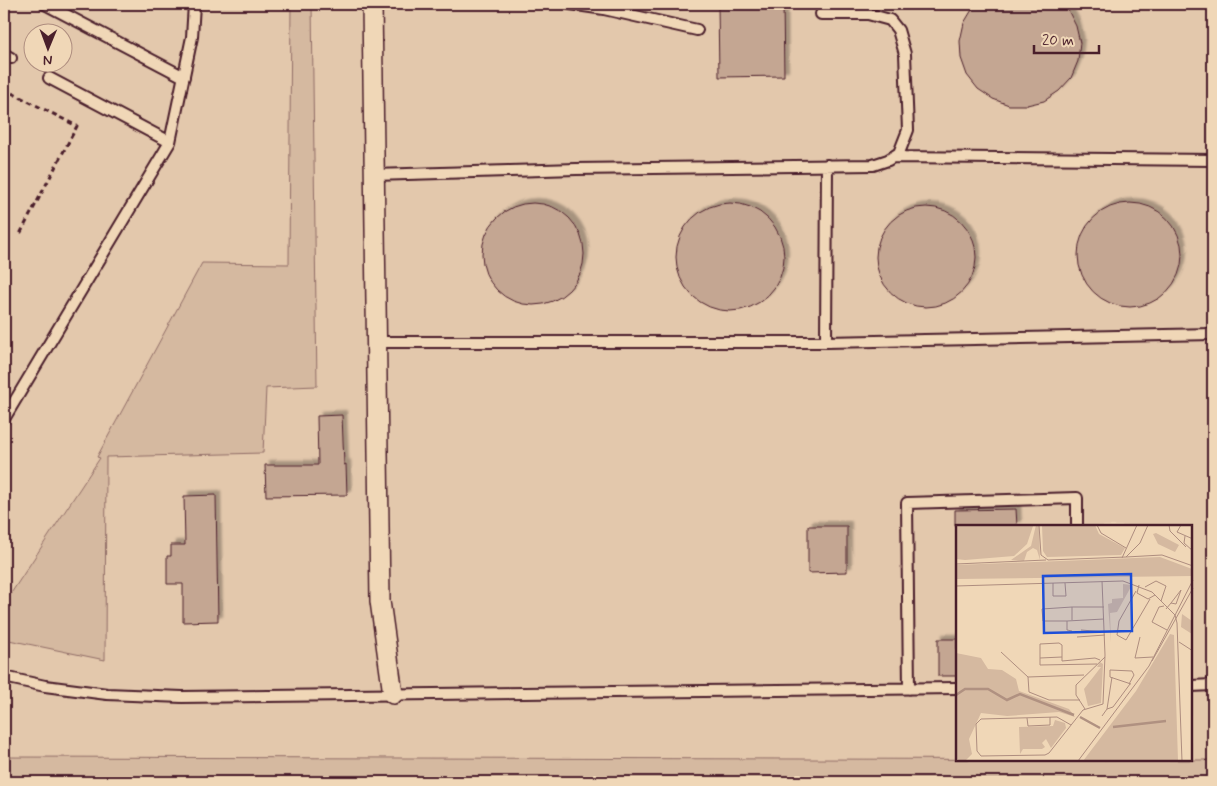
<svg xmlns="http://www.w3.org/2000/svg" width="1217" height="786" font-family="Mynerve,sans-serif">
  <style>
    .built { fill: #e3c8ac; fill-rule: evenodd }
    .green { fill: #d5b9a0; stroke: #906c66 }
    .building { fill: #c4a692; stroke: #4a1f2b; filter: url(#shadow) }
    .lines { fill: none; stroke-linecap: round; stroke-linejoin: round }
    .service-casing { stroke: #4a1f2b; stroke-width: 14 }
    .minor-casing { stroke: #4a1f2b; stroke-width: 22 }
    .path { stroke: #4a1f2b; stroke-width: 3; stroke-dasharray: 5 4; stroke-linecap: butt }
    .service { stroke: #f0d7b7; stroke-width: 10 }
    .minor { stroke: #f0d7b7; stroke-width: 19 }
    .inset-river { fill: none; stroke: #b09181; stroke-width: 2.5 }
    .inset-road { fill: none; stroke: #ae8d7f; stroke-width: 1 }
    .view { fill: #1d4ed8; fill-opacity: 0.15; stroke: #1d4ed8; stroke-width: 2.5 }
    .inset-edge { fill: none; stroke: #4a1f2b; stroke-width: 2.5 }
  </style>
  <defs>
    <filter id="shadow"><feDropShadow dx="4.5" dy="-4.5" stdDeviation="1" flood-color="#0004"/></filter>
  </defs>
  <rect width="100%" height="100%" fill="#f0d7b7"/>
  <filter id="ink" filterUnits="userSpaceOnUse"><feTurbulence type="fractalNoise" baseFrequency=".02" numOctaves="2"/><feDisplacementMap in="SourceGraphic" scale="10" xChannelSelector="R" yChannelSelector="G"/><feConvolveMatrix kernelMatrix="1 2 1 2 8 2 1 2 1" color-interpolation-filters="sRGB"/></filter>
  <g filter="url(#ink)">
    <path class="built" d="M4,4H1213V760H1191V526H957V759L4,757ZM32,32H62V62H32Z"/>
    <path class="green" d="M291,4H312L317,386L266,388L263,453L106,457L105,660L4,639V604L100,458L97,457L202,263L289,264Z
      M4,757L1213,760V782H4Z"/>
    <path class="building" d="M718,4H783L784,76L719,77Z
      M978,4H1062L1068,10L1076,26L1080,43L1078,61L1071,78L1059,91L1044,101L1027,105H1009L993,99L978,89L967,75L961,58L960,41L964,23L973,8Z
      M676 257a54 54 0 1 1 108 0a54 54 0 1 1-108 0Z
      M1078 255a52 52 0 1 1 104 0a52 52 0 1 1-104 0Z
      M482 254a51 51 0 1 1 102 0a51 51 0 1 1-102 0Z
      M876 257a50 50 0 1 1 100 0a50 50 0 1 1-100 0Z
      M342,415L344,465L346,464L347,495L266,496L265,465H318L317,416Z
      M216,495L218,621L183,622V584H167V556H171V545H185L184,496Z
      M1016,509L1017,526H955V510Z
      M808,526H847V572L808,573Z
      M938,639H957V676H938Z"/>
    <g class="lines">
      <g class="service-casing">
        <path id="service" d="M45,4L184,77
          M570,4L604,9L697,30
          M4,54L11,58
          M49,78L170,142
          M894,157L1213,160
          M374,175L576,169L873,165L888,160L899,153L908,130L905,54L898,30L890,20L868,14H821
          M376,342H826L827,165
          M826,342L1213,334
          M4,419L170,142L192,37L194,4
          M4,677L45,686L107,694L182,697L957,688
          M1191,686L1213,685
          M909,689L907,503L1077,498V526"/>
      </g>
      <g class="minor-casing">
        <path id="minor" d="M372,4L380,601L393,694"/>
      </g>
      <path class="path" d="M4,89L77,126L19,236"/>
      <use href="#service" class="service"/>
      <use href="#minor" class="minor"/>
    </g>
  </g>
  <g transform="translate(956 525)">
    <rect width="236" height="236" fill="#f0d7b7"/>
    <path d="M0,0H77V1L71,19L58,31L9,35L0,34ZM80,0H83L84,35L81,25L77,23L71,27L68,36L55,35L75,21ZM86,0H139L143,9L169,23L165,30L91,32L87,26ZM200,8L223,20L219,27L202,19L197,9ZM204,32L236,44V51L0,54V40ZM167,59L176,60L161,87L154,88L155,118L152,79L156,78V74L167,73ZM226,89L236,96V109L225,102ZM214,109L218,110L222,236H127L180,166ZM0,128L25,133L32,144L46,145L60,154L63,166L113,184L119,192L103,187L51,191L25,188L13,214L16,229L9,236H4L0,233ZM144,137L147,139L145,178L132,181L128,164L145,142H141ZM99,195L109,198L110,203L95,223L90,214L86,218L89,222L86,224H67L64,229L63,202L97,201Z" fill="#d5b9a0"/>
    <path class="inset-river" d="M0,170L9,164H32L51,175L64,169L118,190M124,192L144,203M157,202L210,196"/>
    <path class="inset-road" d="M83,0L85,30L92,35L170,32L184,18L192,0M141,0L145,8L170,23M213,0L214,6L230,22M225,0L221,7L237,14M229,11L228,18L237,26M170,32L206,30L237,41M166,33L181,0M0,39L90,35M97,58V71H110L109,58M183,60L181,68L192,74L199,70M0,61L167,56L196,67L219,90L221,98L226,236M189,62L200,56L210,61L205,76M180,66L163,96L161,110L170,115L194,74M208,81L203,82L196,97L211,105M210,84L215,78L220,79L225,65L215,78M116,95V82H148M111,96H87L86,84L116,82M125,105L149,107M116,106L111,105V96L148,94M121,112L149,110M184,112L179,133L197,132M223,117L237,126M45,127L72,152L73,167L93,175H124M106,132V136L139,133L144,135M84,133L106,132V120L103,118L84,119V140L141,139M196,136L237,63M72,152L128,150M173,159L178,150L176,146L154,145V152L175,159M129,184L120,170V160L149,132M151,184L157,182L174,159M146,191L151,184L156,152M71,193L72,201L94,200V192M115,200L101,192L25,194L20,199L21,226L25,231L89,230L93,228L127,185L147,179L149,130L146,56M122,236L193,141L237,55"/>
    <path class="view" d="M175,49L176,106L88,108L87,51Z"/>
    <rect width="236" height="236" class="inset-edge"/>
  </g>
  <rect width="1217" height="786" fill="none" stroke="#f0d7b7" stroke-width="20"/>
  <rect x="10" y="10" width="1197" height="766" fill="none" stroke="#4a1f2b" stroke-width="2" filter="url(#ink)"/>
  <g transform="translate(48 48) rotate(181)"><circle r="24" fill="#f0d7b7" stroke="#ae8d7f"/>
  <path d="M0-4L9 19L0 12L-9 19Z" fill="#4a1f2b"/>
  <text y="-8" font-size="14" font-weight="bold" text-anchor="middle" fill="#4a1f2b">N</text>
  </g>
  <path d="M1034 45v8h65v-8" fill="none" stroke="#4a1f2b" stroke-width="2.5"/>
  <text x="1042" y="45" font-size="15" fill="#4a1f2b" stroke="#f0d7b7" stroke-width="4" paint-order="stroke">20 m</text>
</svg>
